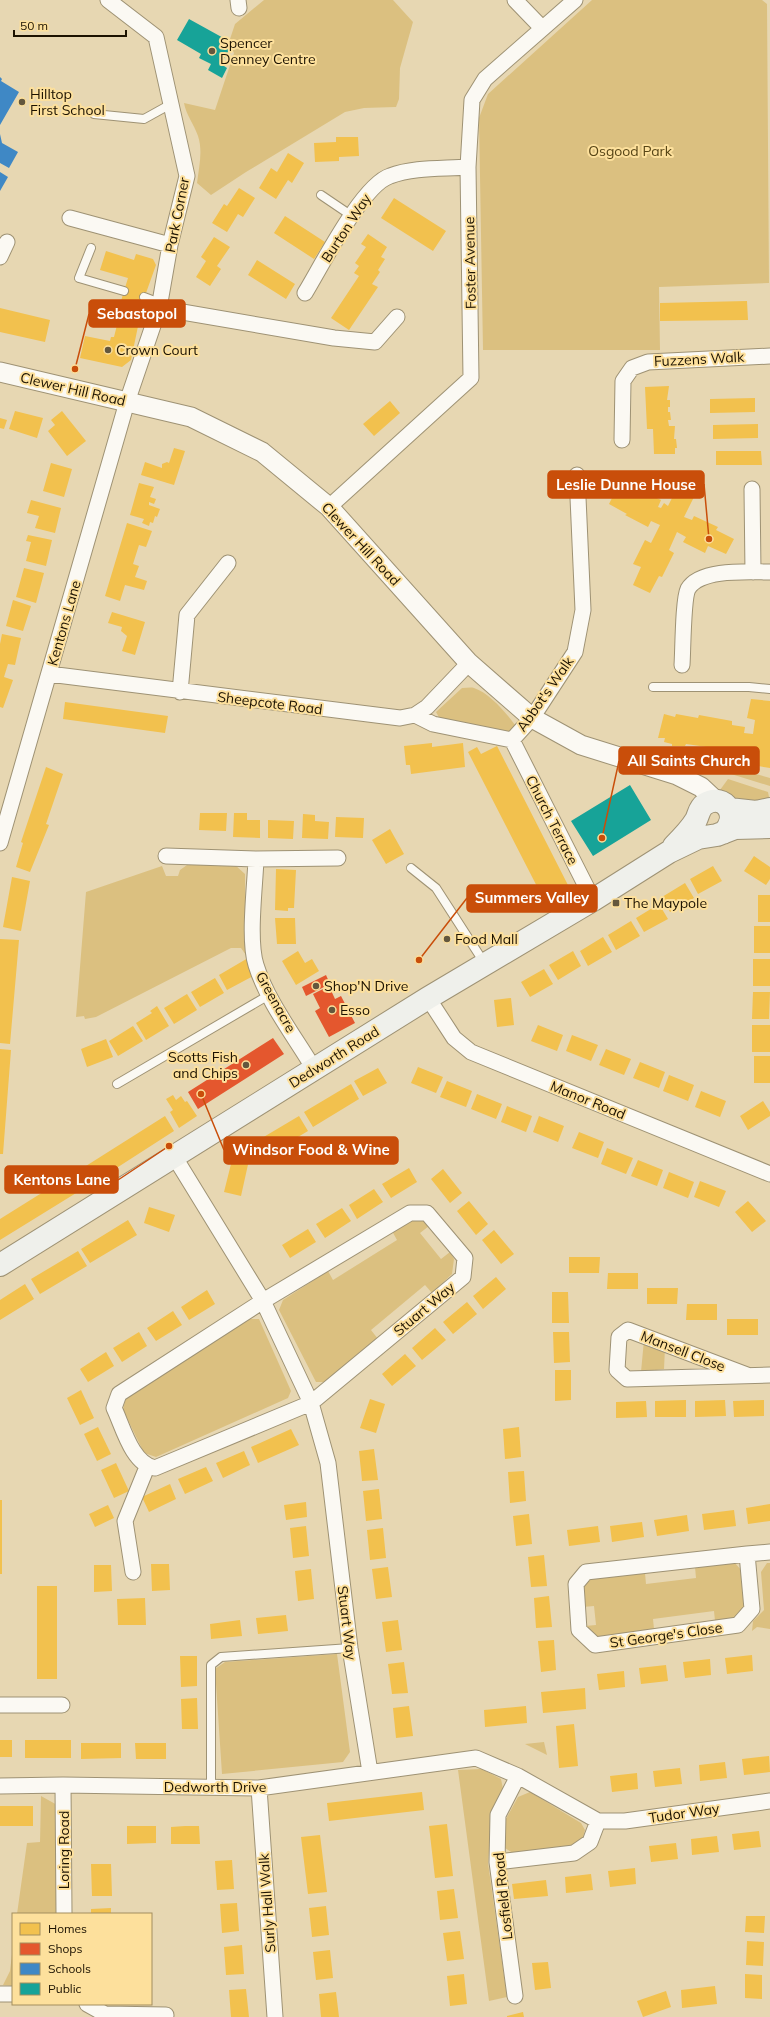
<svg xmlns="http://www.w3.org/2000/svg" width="770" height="2017" font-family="Mulish,sans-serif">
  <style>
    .green { fill: #dbc080 }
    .homes { fill: #f2c14e }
    .shops { fill: #e4572e }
    .schools { fill: #3f88c5 }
    .public { fill: #17a398 }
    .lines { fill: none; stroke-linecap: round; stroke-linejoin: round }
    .service-casing { stroke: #9e9274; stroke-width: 10 }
    .minor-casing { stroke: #9e9274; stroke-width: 17 }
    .tertiary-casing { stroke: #9e9274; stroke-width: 21 }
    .secondary-casing { stroke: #9e9274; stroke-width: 24 }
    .service { stroke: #fbf9f3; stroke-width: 8 }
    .minor { stroke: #fbf9f3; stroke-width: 15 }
    .tertiary { stroke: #fbf9f3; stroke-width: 19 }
    .secondary { stroke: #eff0eb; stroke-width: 22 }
    .poi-dot { fill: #63573e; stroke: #fde09c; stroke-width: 1.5 }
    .labels { text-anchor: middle; stroke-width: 4; stroke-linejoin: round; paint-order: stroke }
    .poi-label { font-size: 14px; fill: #1c1200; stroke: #fde09c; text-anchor: start }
    .park-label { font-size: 14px; fill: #574516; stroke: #fde09c }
    .street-label { font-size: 14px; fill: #1c1200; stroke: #fde09c }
    .leader { fill: none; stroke: #c94e0a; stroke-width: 1.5 }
    .callout-dot { fill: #c94e0a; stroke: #fde09c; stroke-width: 1.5 }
    .callout { fill: #c94e0a; stroke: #c94e0a; stroke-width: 1.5 }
    .callout-label { font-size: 15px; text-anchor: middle; font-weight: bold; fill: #fff }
  </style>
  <rect width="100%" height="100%" fill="#e7d7b2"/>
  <path class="green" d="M264,0H393L413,22L400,68L399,99L396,107L364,108L345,112L246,172L211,195L197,183C199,167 203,151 198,136C194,124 186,115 184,103L215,110L234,53L229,42L235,24Z
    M592,0H762L767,4L769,283L659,287L660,350H483L479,118L488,94Z
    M462,688C466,688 471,687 474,688C490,693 509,716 518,729L512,734L441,721L436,712Z
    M735,768L770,778V786L731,774Z
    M728,779L768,792L770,802L729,800L720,790Z
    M187,865H235L245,874V930L248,958L241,948H231L96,1017L85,1019L84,1016L76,1017L86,892L162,866L166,876H178L180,870Z
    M422,1220L429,1226L420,1233L441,1259L450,1252L454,1259L452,1274L432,1293L425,1285L371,1330L378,1339L327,1382H316L279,1310L283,1300L328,1271L333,1280L397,1240L392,1231L409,1221Z
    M248,1319H259L291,1391L288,1398L156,1457L144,1453L123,1410L126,1397Z
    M644,1340L665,1348L664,1369L641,1372Z
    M734,1562L742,1571L745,1607L734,1618L715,1621L714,1611L653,1619L654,1629L598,1637L590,1633L585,1626L596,1625L594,1606L583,1607V1589L588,1579L645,1573L646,1584L696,1578L695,1567Z
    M767,1563H770V1629L757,1627L752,1631L753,1621L764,1610L761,1572Z
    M337,1654L350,1752L343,1762L222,1774L215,1669L225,1662Z
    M544,1742L547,1755L525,1744Z
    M482,1769L501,1779L503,1789L492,1815L488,1863L507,1997L489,2001L458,1770Z
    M530,1792L581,1823L585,1830L582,1841L575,1846L513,1853L505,1848L501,1828L518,1797Z
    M41,1796L59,1806L61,1914H17L27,1843L40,1842Z
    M13,1946V1986L3,1985L10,1971Z"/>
  <path class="homes" d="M336,137H358L359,156L339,157V161L315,162L314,143L336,142Z
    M288,153L304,163L292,183L288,180L276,199L259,188L271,168L277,172Z
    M239,188L255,198L243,217L238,214L227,232L212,223L224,204L227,206Z
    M394,198L446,231L433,251L381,218Z
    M285,216L325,242L314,259L274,233Z
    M368,234L387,247L381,257L385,259L378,270L380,272L372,284L378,287L349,330L331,318L359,276L354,273L359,266L355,263L366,247L361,244Z
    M214,237L230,247L217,266L221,269L210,286L196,277L206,261L201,257Z
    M106,251L134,260L136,254L153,259L156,265L141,307L121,301L128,278L100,270Z
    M257,260L295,284L286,299L248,275Z
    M747,301L748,320L660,321V303Z
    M123,303L142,307L131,360L122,367L80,358L85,336L110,341L111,337H114L119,317L110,315L112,304L123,306Z
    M0,308L50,320L45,342L0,332Z
    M669,386L667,400H670V407H668V412H670L671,420H668L669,426H675L674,439H676L677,448H675V454H654L653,429H647L645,387Z
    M755,398V412L710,413V399Z
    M390,401L400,413L374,436L363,424Z
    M15,411L43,418L37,438L9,429Z
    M62,411L86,441L67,456L48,431L55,425L51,420Z
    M0,418L7,420L4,429L0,428Z
    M758,424V438L713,439V425Z
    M174,448L185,451L174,485L141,475L145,462L162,468V464L167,462L169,463Z
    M716,451H761L762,465H716Z
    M51,463L72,469L64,497L43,491Z
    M139,483L154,487L150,497L156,499L154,504L149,502V505L160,509L157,517L155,516L153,523L150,522L149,526L142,523L144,519L130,515Z
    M678,486L695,495L684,517L692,520L694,516L718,527L716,530L734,539L726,554L708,546L705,553L683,542L686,537L677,532L669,550L674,553L662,577L659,576L650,593L633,585L641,567L633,564L645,540L651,543L660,525L651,521L648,527L625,515L627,514L609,504L617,488L634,496L638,489L661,500L658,507L661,508L664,503L668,506Z
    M31,500L61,508L55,533L35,528L39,516L27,513Z
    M127,523L152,531L146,547L139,545L133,564L139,566L135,577L147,581L144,590L125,585L120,601L105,596Z
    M28,535L52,540L46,566L26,561L31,542L26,541Z
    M24,568L44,573L36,603L16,597Z
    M13,600L31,606L23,631L6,626Z
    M112,612L145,622L135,655L122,651L127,636L121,631L122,627L108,623Z
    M2,634L21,638L15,665L8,664L4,677L13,680L3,708L0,707V644Z
    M751,699L770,701V768L740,763L736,755L707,752V747L686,744L685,746H672V744L664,742L665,738H658L664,714L675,717L676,714L698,718L699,715L732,721V725L745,727L744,733L753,734L755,720L747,718Z
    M65,702L168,716L165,733L63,719Z
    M432,743V747L463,743L465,767L411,774L410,765H406L404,746Z
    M497,746L571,891L546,904L468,752L477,747L481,754Z
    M46,767L63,774L46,824L49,825L30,872L16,867L23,843L21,842Z
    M200,813H227L226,831L199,830Z
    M234,813H247V820H260V838L233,837Z
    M303,814L315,815V821L329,822L328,839L302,838Z
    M336,817L364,818L363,838L335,837Z
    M268,820L294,821L293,839L268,838Z
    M390,829L404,854L386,864L372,840Z
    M754,856L770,867V879L766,885L744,871Z
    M713,866L722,881L698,894L690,879Z
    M276,869L296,870L294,908H288V911L275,910Z
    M12,877L30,881L21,931L3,927Z
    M685,883L694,898L670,912L662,897Z
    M758,895H770V922H758Z
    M659,904L668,919L644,932L636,918Z
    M275,918H295L296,944H277Z
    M631,921L640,936L616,950L608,935Z
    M754,926H770V953H754Z
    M603,937L612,952L588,966L580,951Z
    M0,939L19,940L10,1044L0,1043Z
    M298,951L305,963L312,959L319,971L296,985L282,961Z
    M573,951L581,966L558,980L549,965Z
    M248,958L257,974L227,990L219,975Z
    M753,959H770V986H753Z
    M544,969L553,984L530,997L521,982Z
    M215,978L224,993L200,1007L191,992Z
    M753,992H770L769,1019H752Z
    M187,994L197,1010L174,1024L164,1008Z
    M511,998L514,1025L497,1027L494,1000Z
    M157,1006L169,1026L146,1040L136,1023L152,1013L150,1011Z
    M538,1025L563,1035L557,1051L531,1041Z
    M752,1025H770V1052H752Z
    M133,1026L143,1041L118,1056L109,1041Z
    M572,1035L598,1045L591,1061L566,1051Z
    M106,1039L113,1057L87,1067L81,1049Z
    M0,1049L11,1050L3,1154H0Z
    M606,1049L631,1059L624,1075L599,1065Z
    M754,1056H770V1083H754Z
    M640,1062L665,1072L659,1088L633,1078Z
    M418,1067L443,1077L436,1093L411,1083Z
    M378,1068L387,1083L363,1096L354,1081Z
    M669,1075L694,1085L688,1101L663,1091Z
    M447,1081L472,1091L466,1107L440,1097Z
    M351,1084L359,1099L313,1127L304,1112Z
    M701,1091L726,1101L720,1117L695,1107Z
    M477,1094L502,1104L496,1119L471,1109Z
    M173,1095L176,1100L181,1096L185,1102L187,1101L197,1116L179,1128L170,1112L173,1110L166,1099Z
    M763,1101L770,1112V1116L748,1130L740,1116Z
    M507,1106L532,1116L526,1132L501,1122Z
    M165,1116L174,1131L87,1187L78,1171Z
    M299,1116L308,1131L261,1159L252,1144Z
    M539,1116L564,1126L558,1142L533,1132Z
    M579,1132L604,1142L598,1158L572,1148Z
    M607,1148L633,1158L626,1174L601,1164Z
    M233,1156L249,1160L241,1196L224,1192Z
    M638,1160L663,1170L657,1186L631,1176Z
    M409,1168L417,1182L391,1198L382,1184Z
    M443,1169L462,1193L450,1203L431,1179Z
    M669,1172L694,1182L688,1198L663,1188Z
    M72,1174L81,1190L0,1240V1219Z
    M700,1181L726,1191L719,1207L694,1197Z
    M374,1189L383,1202L357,1219L349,1205Z
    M469,1201L488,1224L476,1235L457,1211Z
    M748,1201L766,1221L752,1232L735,1212Z
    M149,1207L175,1215L169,1232L144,1223Z
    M342,1208L351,1221L325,1238L316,1224Z
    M128,1220L137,1235L90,1263L81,1249Z
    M308,1229L316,1242L290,1258L282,1245Z
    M494,1230L514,1254L501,1264L482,1240Z
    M78,1251L87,1266L40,1294L31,1279Z
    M569,1257H600L599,1273H569Z
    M608,1273H638V1289H607Z
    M496,1277L506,1289L483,1309L473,1296Z
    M25,1284L34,1299L0,1320V1300Z
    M647,1288H678L677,1304H647Z
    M207,1290L215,1304L189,1320L181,1307Z
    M552,1292H568L569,1323H552Z
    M467,1302L477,1314L453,1334L443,1322Z
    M687,1304H717V1320H686Z
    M173,1311L182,1325L156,1341L147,1328Z
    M727,1319H758V1335H727Z
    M435,1328L446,1340L422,1360L412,1348Z
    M139,1332L147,1346L122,1362L113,1348Z
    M553,1332H569L570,1362L554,1363Z
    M106,1352L114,1366L88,1382L80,1369Z
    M405,1354L416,1366L392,1386L382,1374Z
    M555,1370H571V1400L555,1401Z
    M81,1390L94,1418L80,1425L67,1398Z
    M370,1399L385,1404L376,1433L360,1428Z
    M686,1400V1417H655V1401Z
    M725,1400L726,1416L695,1417V1401Z
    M764,1400V1416L734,1417L733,1401Z
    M646,1401L647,1417L616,1418V1402Z
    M98,1427L111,1454L97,1461L84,1434Z
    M519,1427L521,1457L505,1459L503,1429Z
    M291,1429L299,1445L258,1463L251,1447Z
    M374,1449L378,1480L362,1481L359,1451Z
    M244,1451L250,1465L223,1478L216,1463Z
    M116,1463L129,1491L114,1498L101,1470Z
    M206,1467L213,1481L185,1494L178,1479Z
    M524,1471L526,1501L510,1503L508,1472Z
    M170,1484L176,1499L149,1512L142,1497Z
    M379,1489L382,1519L366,1521L363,1491Z
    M0,1500H2V1574H0Z
    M306,1502L307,1517L286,1520L284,1505Z
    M770,1504V1521L748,1524L746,1508Z
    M108,1505L114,1518L95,1527L89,1514Z
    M734,1510L736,1526L704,1530L702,1514Z
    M529,1514L532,1544L516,1546L513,1516Z
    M687,1515L689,1531L657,1536L654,1520Z
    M642,1522L644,1537L612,1542L610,1526Z
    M306,1526L309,1556L293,1558L290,1528Z
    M598,1526L600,1542L569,1546L567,1530Z
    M383,1528L386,1558L370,1560L367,1530Z
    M544,1555L547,1586L531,1587L528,1557Z
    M151,1564H169L170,1590L152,1591Z
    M94,1565H111L112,1591L94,1592Z
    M388,1567L392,1597L376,1599L372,1569Z
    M311,1569L314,1599L298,1601L295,1571Z
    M37,1586H57V1679H37Z
    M549,1596L552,1627L536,1628L534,1598Z
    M145,1598L146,1625H118L117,1599Z
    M286,1615L288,1631L258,1634L256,1618Z
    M240,1620L242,1636L211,1639L210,1624Z
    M398,1620L402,1650L386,1652L382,1622Z
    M554,1640L556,1670L541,1672L538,1641Z
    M752,1655L753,1671L727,1674L725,1658Z
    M180,1656H197V1686L181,1687Z
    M710,1659L711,1675L685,1678L683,1662Z
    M404,1662L408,1693L392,1694L388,1664Z
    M666,1665L668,1681L641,1684L639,1668Z
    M624,1671L625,1687L599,1690L597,1674Z
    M585,1688L586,1709L543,1713L541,1692Z
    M197,1698L198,1729H182L181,1699Z
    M409,1706L413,1736L396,1738L393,1708Z
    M526,1706L527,1723L485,1727L484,1710Z
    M574,1724L578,1766L559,1768L556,1726Z
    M0,1740H12V1757H0Z
    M25,1740H71V1758H25Z
    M81,1743H121V1758L81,1759Z
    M135,1743H166V1759H136Z
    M769,1756L770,1772L744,1775L742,1759Z
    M725,1762L727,1778L700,1781L699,1765Z
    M680,1768L682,1784L655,1787L653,1771Z
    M637,1773L638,1789L612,1792L610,1776Z
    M422,1792L424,1810L329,1821L327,1803Z
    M0,1806H33V1826H0Z
    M447,1824L453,1876L435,1878L429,1826Z
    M127,1826H156V1843L127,1844Z
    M185,1826H199L200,1844H171V1827Z
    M759,1831L761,1847L734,1850L732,1834Z
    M320,1835L327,1892L308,1894L301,1837Z
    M717,1836L719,1852L692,1855L691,1839Z
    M676,1843L678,1859L651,1862L649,1846Z
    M232,1860L234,1889L217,1890L215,1861Z
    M91,1864H111L112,1896H92Z
    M635,1868L636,1884L610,1887L608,1871Z
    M591,1874L593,1890L566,1893L565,1877Z
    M546,1880L548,1896L514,1899L512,1884Z
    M454,1889L458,1918L440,1920L437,1891Z
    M237,1903L239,1931L222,1933L220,1904Z
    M326,1906L329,1935L312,1937L309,1908Z
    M111,1908V1914H91V1909Z
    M746,1916H765L764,1933L745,1932Z
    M460,1931L464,1959L447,1961L443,1933Z
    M747,1941L764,1942L763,1966L746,1965Z
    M242,1945L244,1974L226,1975L224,1947Z
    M330,1950L333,1978L316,1980L313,1952Z
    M548,1962L551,1988L535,1990L532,1963Z
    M464,1974L467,2004L450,2006L447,1976Z
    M745,1974L762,1975V1999L745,1998Z
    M715,1986L717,2004L682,2008L681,1990Z
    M246,1989L249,2017H231L229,1990Z
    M666,1991L671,2007L643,2017L637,2001Z
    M336,1992L339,2017H321L319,1994Z
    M523,2012L524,2017H507V2016Z"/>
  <path class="shops" d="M326,975L330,984L306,996L302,987Z
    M329,986L335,999L341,996L355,1023L329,1037L315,1011L320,1008L313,994Z
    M273,1038L284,1054L198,1109L188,1092Z"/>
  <path class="schools" d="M0,77L2,79L1,81L19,92L0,125Z
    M0,134L2,143L18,152L9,168L0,163Z
    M0,172L8,177L0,191Z"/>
  <path class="public" d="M189,19L227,40L224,45L230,48L221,64L227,68L222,78L208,70L211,64L199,58L201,54L177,40Z
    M630,785L651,820L593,856L571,821Z"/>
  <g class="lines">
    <g class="service-casing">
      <path id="service" d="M94,114L144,119L171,104
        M321,195L352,216
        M91,248L79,278L124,291
        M144,297L160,303
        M653,687H749L770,689
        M411,868L436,888L485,964
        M117,1084L269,995
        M211,1788V1665L221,1657L350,1648"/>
    </g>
    <g class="minor-casing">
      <path id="minor" d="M238,0L239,8
        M515,0L542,28
        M70,218L170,245
        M0,257L7,242
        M305,293C321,267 362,185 390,176C414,167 443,169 468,167
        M159,308L334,338L375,342L397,317
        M622,440L623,381L632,368L648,362L770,356
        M752,489L753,572
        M329,507L471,378L468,167L472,100L485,79L575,0
        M682,665C683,651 683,599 688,589C700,568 750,572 770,572
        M49,674L400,718L415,715L427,707L469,663
        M180,692L187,615L228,563
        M415,715L433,724L512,740L532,718L575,652L583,610L577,475
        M512,740L593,900
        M0,843L127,402L159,308L170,245L187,176L156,37L108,0
        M166,856L256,859L338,858
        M256,859C255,887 248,940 256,965C267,1001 295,1037 314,1069
        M428,998L454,1038L471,1052L770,1174
        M174,1156L263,1301L311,1403L328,1463L350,1648L370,1772
        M410,1213H427L465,1258L463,1277L311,1403L155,1468C132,1464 123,1427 114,1408L119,1394L263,1301Z
        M747,1375L628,1330L619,1337L617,1370L627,1379L770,1375
        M747,1554L752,1609L738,1625L595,1645L579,1630L576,1584L586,1572L747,1554L770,1552
        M133,1572L125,1521L147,1467
        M0,1705H62
        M63,1785L64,1914
        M0,1786L63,1785L259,1788L476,1758L518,1776L598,1821H625L770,1801
        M259,1788L275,2017
        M497,1862L574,1853L590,1842L598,1821
        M0,1994H13
        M515,1996L497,1862L498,1815L518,1776
        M87,2004L105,2014L166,2015"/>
    </g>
    <g class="tertiary-casing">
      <path id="tertiary" d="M0,372L191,417L262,452L329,507L469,663L532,718L581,745L677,775L701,787L716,801"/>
    </g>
    <g class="secondary-casing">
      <path id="secondary" d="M729,809L756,812L770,809
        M674,846C682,838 690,830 696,820C699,814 699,808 705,804C725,792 741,817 723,833
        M0,1265L428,998L593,900L669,852L698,838L717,835L735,828L770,827"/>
    </g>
    <use href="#service" class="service"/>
    <use href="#minor" class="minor"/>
    <use href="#tertiary" class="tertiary"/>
    <use href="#secondary" class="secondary"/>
  </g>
  <g class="poi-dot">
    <circle cx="212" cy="51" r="4"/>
    <circle cx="22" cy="102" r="4"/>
    <circle cx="108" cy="350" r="4"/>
    <rect x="612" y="899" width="8" height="8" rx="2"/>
    <circle cx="447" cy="939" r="4"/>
    <circle cx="316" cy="986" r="4"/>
    <circle cx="332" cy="1010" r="4"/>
    <circle cx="246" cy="1065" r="4"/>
  </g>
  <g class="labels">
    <g class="poi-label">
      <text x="220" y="48">Spencer<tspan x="220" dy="16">Denney Centre</tspan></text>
      <text x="30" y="99">Hilltop<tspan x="30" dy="16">First School</tspan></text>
      <text x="116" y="355">Crown Court</text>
      <text x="624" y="908">The Maypole</text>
      <text x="455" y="944">Food Mall</text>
      <text x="324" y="991">Shop'N Drive</text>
      <text x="340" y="1015">Esso</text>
      <text x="238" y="1062" text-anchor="end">Scotts Fish<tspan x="238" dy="16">and Chips</tspan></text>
    </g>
    <g class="park-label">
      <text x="630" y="156">Osgood Park</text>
    </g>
    <g class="street-label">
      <text transform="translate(177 215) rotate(-79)" y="5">Park Corner</text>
      <text transform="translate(346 228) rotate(-57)" y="5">Burton Way</text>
      <text transform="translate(470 263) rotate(-91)" y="5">Foster Avenue</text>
      <text transform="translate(699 359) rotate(-3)" y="5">Fuzzens Walk</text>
      <text transform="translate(73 389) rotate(13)" y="5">Clewer Hill Road</text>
      <text transform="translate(361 544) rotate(47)" y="5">Clewer Hill Road</text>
      <text transform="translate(64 623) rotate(-74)" y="5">Kentons Lane</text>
      <text transform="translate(545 694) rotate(-55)" y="5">Abbot's Walk</text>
      <text transform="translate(270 703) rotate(7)" y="5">Sheepcote Road</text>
      <text transform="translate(552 820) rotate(63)" y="5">Church Terrace</text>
      <text transform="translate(276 1002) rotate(61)" y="5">Greenacre</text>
      <text transform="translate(334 1057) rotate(-32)" y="5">Dedworth Road</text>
      <text transform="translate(588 1100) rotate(22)" y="5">Manor Road</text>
      <text transform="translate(424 1309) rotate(-40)" y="5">Stuart Way</text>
      <text transform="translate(683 1351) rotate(21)" y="5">Mansell Close</text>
      <text transform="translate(347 1623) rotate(83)" y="5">Stuart Way</text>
      <text transform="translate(666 1635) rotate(-8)" y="5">St George's Close</text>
      <text x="215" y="1792">Dedworth Drive</text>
      <text transform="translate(684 1813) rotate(-8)" y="5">Tudor Way</text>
      <text transform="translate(64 1850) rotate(-90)" y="5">Loring Road</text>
      <text transform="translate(503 1896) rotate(-96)" y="5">Losfield Road</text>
      <text transform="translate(267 1903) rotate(-94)" y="5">Surly Hall Walk</text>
    </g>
  </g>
  <path class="leader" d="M75 369L89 314M709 539L704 484M602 838L619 761M419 960L467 898M201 1094L224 1150M169 1146L118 1180"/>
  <g class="callout-dot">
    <circle cx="75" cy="369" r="4"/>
    <circle cx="709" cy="539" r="4"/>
    <circle cx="602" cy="838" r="4"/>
    <circle cx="419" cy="960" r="4"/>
    <circle cx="201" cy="1094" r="4"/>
    <circle cx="169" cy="1146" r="4"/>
  </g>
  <g class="callout">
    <rect x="89" y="300" width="96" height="27" rx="4"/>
    <rect x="548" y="471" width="156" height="27" rx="4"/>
    <rect x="619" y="747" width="140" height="27" rx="4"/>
    <rect x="467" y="885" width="130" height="27" rx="4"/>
    <rect x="224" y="1137" width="174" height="27" rx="4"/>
    <rect x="5" y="1166" width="113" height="27" rx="4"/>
  </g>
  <g class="callout-label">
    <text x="137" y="319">Sebastopol</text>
    <text x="626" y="490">Leslie Dunne House</text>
    <text x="689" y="766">All Saints Church</text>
    <text x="532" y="903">Summers Valley</text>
    <text x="311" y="1155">Windsor Food &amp; Wine</text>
    <text x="62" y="1185">Kentons Lane</text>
  </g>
  <rect x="12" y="1913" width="140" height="92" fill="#fde09c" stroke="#a38e5e"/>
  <rect x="20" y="1923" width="20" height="12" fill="#f2c14e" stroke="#a38e5e"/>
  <text x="48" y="1933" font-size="12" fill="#1c1200">Homes</text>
  <rect x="20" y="1943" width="20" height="12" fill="#e4572e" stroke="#a38e5e"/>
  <text x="48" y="1953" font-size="12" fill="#1c1200">Shops</text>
  <rect x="20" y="1963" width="20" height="12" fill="#3f88c5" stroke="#a38e5e"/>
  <text x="48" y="1973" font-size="12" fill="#1c1200">Schools</text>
  <rect x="20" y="1983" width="20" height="12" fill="#17a398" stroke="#a38e5e"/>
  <text x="48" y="1993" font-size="12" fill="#1c1200">Public</text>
  <path d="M14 30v6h112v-6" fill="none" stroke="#1c1200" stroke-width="2"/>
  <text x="20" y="30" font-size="12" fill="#1c1200" stroke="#fde09c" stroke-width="3" paint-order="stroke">50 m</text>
</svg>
